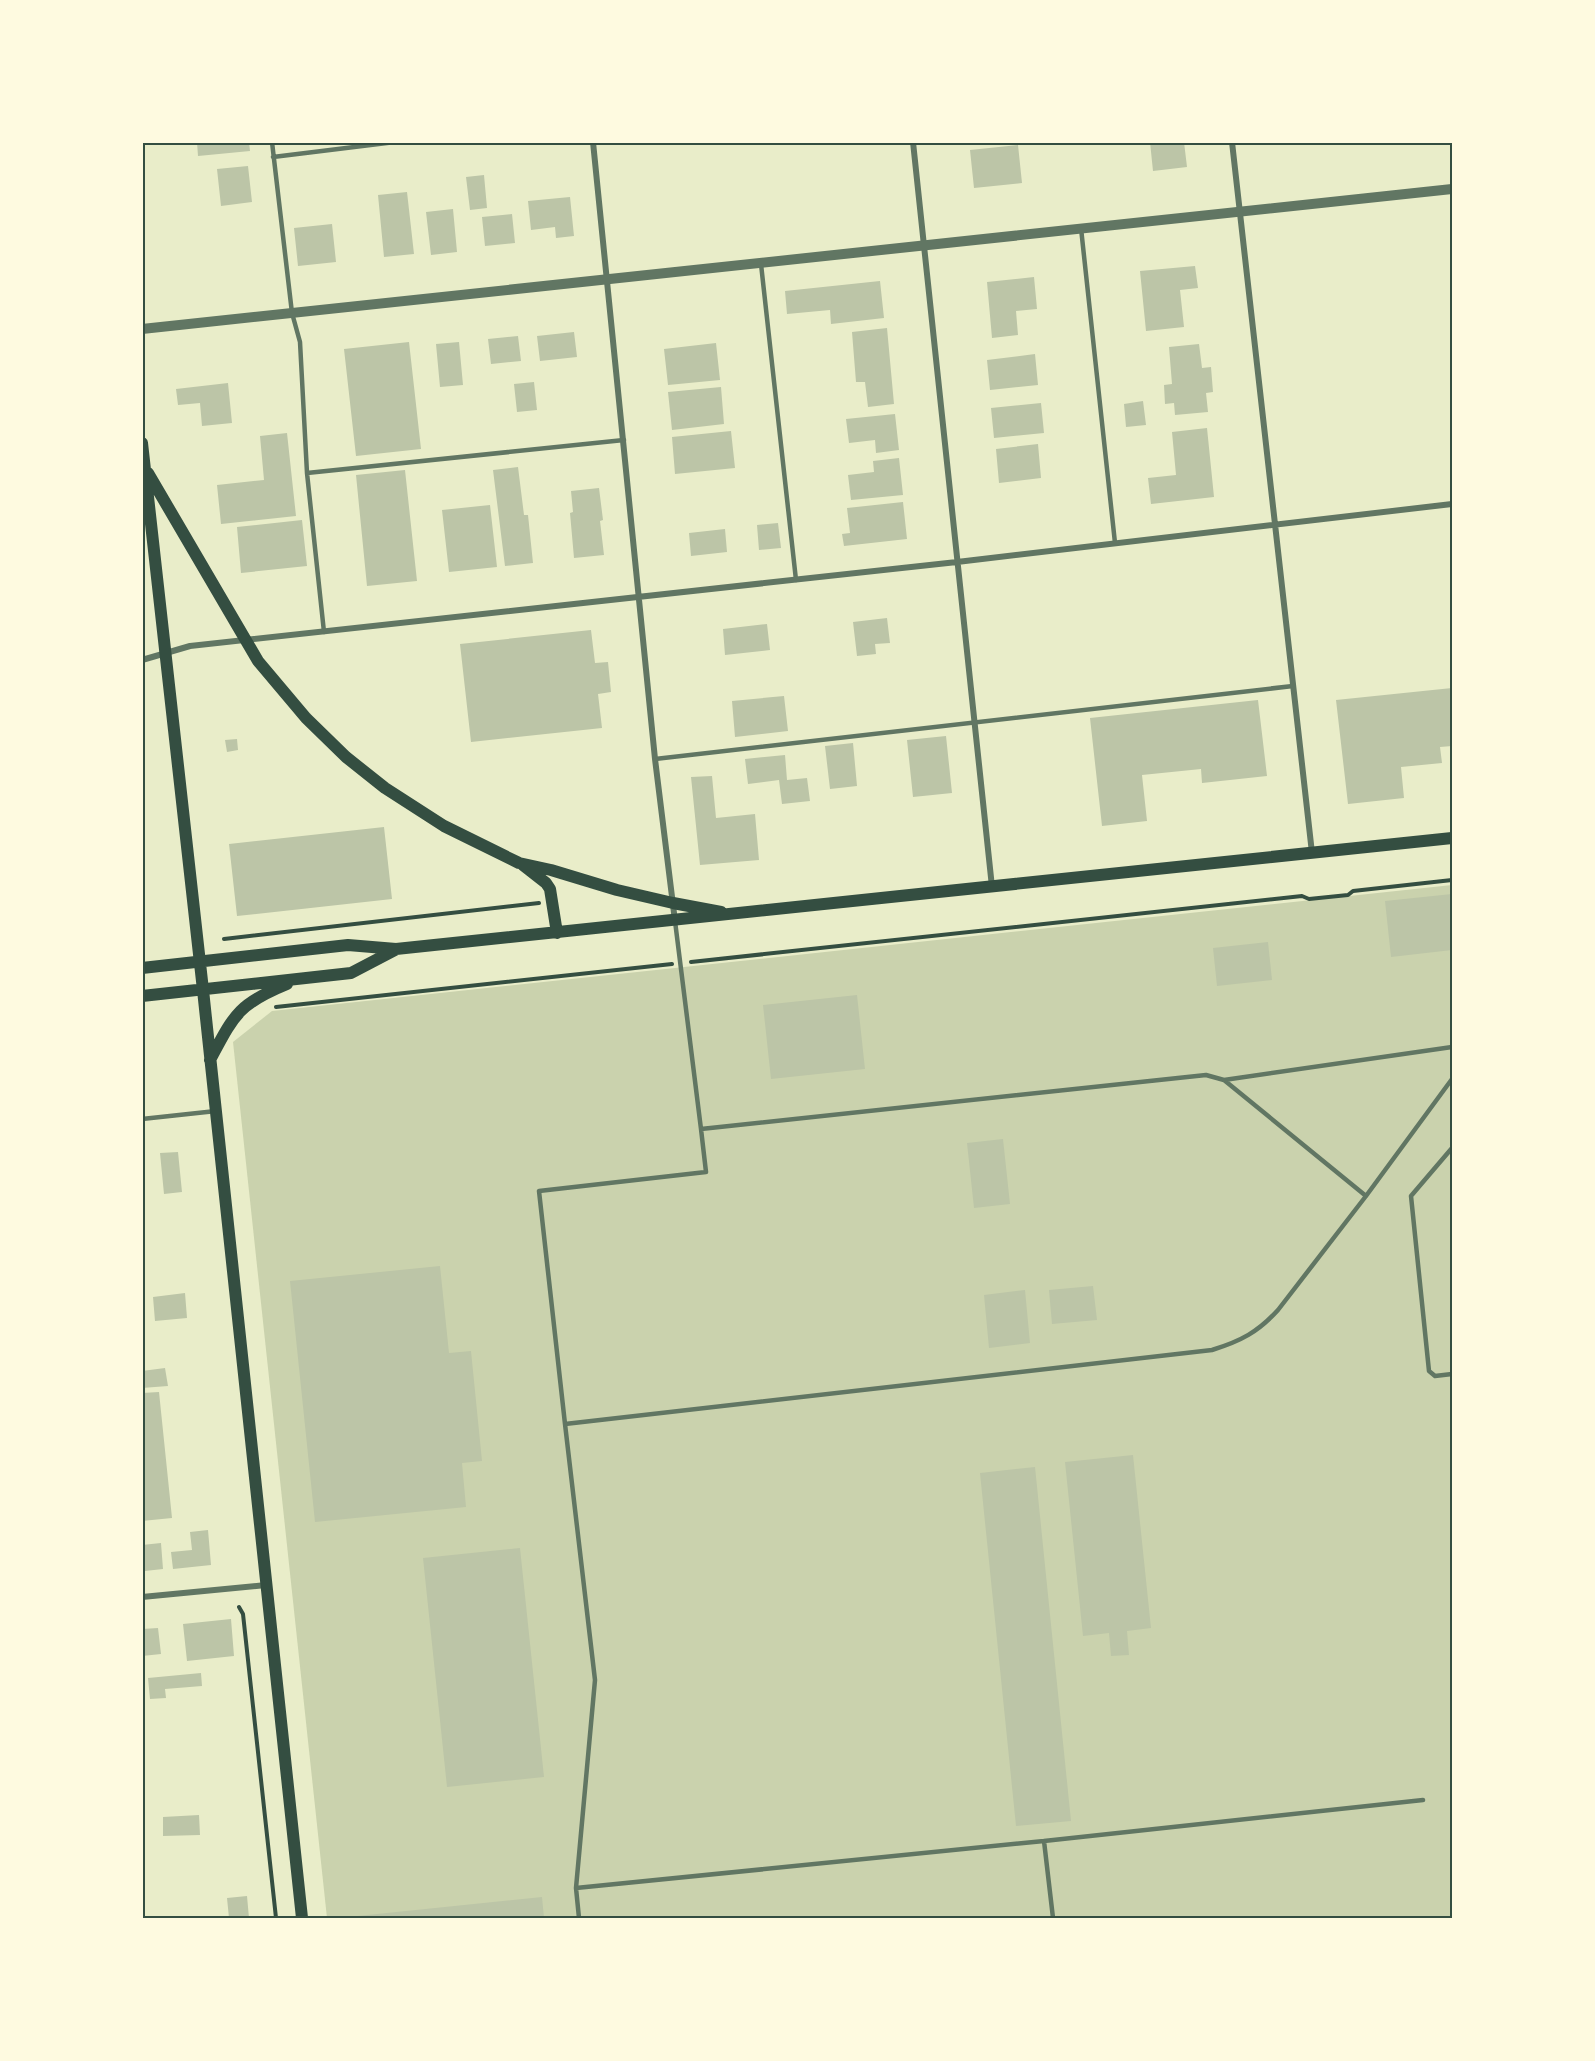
<svg xmlns="http://www.w3.org/2000/svg" width="1595" height="2061" font-family="'Noto Sans',sans-serif">
  <style>
    .green { fill: #cad2ad }
    .building { fill: #bcc5a7 }
    .lines { fill: none; stroke-linecap: round; stroke-linejoin: round }
    .path { stroke: #344e41; stroke-width: 4 }
    .service { stroke: #617663; stroke-width: 4.5 }
    .minor { stroke: #617663; stroke-width: 6 }
    .tertiary { stroke: #617663; stroke-width: 10 }
    .secondary { stroke: #344e41; stroke-width: 12 }
    .neatline { fill: none; stroke: #344e41; stroke-width: 2 }
  </style>
  <rect width="100%" height="100%" fill="#e9edc9"/>
  <path class="green" d="M1452,885V1918H327L233,1042L272,1011Z"/>
  <path class="building" d="M197,142H249L250,151L198,156Z
    M1150,142H1184L1187,167L1153,171Z
    M1018,145L1022,183L974,188L970,150Z
    M248,166L252,202L221,206L217,169Z
    M484,175L487,208L470,210L466,177Z
    M407,192L414,254L384,257L378,195Z
    M570,197L574,236L556,238L555,227L531,230L528,201Z
    M453,209L457,252L431,255L426,212Z
    M512,214L515,243L485,246L482,217Z
    M332,224L336,262L298,266L294,228Z
    M1195,266L1198,288L1180,290L1184,327L1146,331L1140,271Z
    M1034,277L1037,309L1016,311L1018,335L992,338L987,282Z
    M880,281L884,318L831,324L830,310L787,314L785,291Z
    M887,328L894,404L868,407L865,382H856L852,332Z
    M574,332L577,357L540,361L537,336Z
    M518,336L521,361L491,364L488,339Z
    M409,342L421,449L356,456L344,349Z
    M459,342L463,385L440,387L436,344Z
    M716,343L720,380L668,385L664,349Z
    M1199,344L1202,368L1211,367L1213,392L1206,393L1208,412L1175,415L1174,403L1165,404L1164,385L1172,384L1169,347Z
    M1035,354L1038,385L990,390L987,360Z
    M534,382L537,410L517,412L514,384Z
    M228,383L232,423L202,426L200,403L178,405L176,389Z
    M721,387L724,424L672,430L668,392Z
    M1143,401L1146,425L1126,427L1124,404Z
    M1041,403L1044,433L994,438L991,408Z
    M895,414L899,450L876,453L875,440L849,443L846,419Z
    M1207,428L1214,497L1151,504L1148,478L1176,475L1172,432Z
    M731,431L735,468L675,474L672,437Z
    M287,433L296,516L221,524L217,485L264,480L260,436Z
    M1038,444L1041,478L999,483L996,449Z
    M899,458L903,495L851,500L848,475L874,472L873,461Z
    M518,467L524,515H528L533,563L505,566L493,470Z
    M405,470L417,581L367,586L356,475Z
    M599,488L603,520L600,521L604,555L574,558L570,513L573,512L571,491Z
    M903,502L907,539L844,546L842,534L850,533L847,508Z
    M490,505L497,567L449,572L442,510Z
    M302,520L307,566L241,573L237,527Z
    M778,523L781,548L759,550L757,525Z
    M725,529L727,552L691,556L689,533Z
    M887,618L890,643L875,644L876,654L857,656L853,622Z
    M767,624L770,650L725,655L723,629Z
    M591,630L595,663L608,662L611,692L598,694L602,728L471,742L460,644Z
    M1452,688V746L1440,747L1442,763L1401,767L1404,798L1348,804L1336,700Z
    M784,696L788,731L735,737L732,701Z
    M1258,700L1267,776L1202,783L1201,769L1142,775L1147,821L1102,826L1090,718Z
    M946,736L952,793L913,797L907,740Z
    M237,739L238,750L227,752L225,740Z
    M853,743L857,786L830,789L825,746Z
    M785,755L787,780L807,778L810,801L782,804L779,780L748,784L745,759Z
    M712,776L716,818L755,814L759,860L700,865L691,777Z
    M384,827L392,899L237,916L229,844Z
    M1452,894V950L1391,957L1385,901Z
    M1268,942L1272,980L1217,986L1213,948Z
    M857,995L865,1069L771,1079L763,1005Z
    M1003,1139L1010,1204L974,1208L967,1143Z
    M178,1152L182,1192L164,1194L160,1153Z
    M440,1266L449,1353L471,1351L482,1461L462,1463L466,1507L315,1522L290,1281Z
    M1093,1286L1097,1320L1052,1324L1049,1290Z
    M1025,1290L1030,1343L989,1348L984,1295Z
    M185,1293L187,1318L155,1321L153,1297Z
    M165,1368L168,1386L142,1388V1371Z
    M159,1392L172,1518L142,1521V1393Z
    M1133,1455L1151,1628L1127,1631L1129,1655L1111,1656L1109,1633L1083,1636L1065,1462Z
    M1035,1467L1071,1821L1016,1826L980,1473Z
    M208,1530L211,1565L173,1569L171,1552L192,1550L190,1532Z
    M161,1543L163,1569L145,1571L142,1545Z
    M520,1548L544,1777L447,1787L423,1558Z
    M231,1619L234,1656L187,1661L183,1624Z
    M158,1628L161,1654L142,1656V1629Z
    M201,1673L202,1686L165,1689L166,1698L150,1699L148,1678Z
    M199,1815L200,1835L163,1836V1817Z
    M247,1896L249,1918H229L227,1898Z
    M542,1897L544,1918H348V1917Z"/>
  <g class="lines">
    <path class="path" d="M224,939L539,903
      M691,962L1302,896L1309,899L1348,895L1353,891L1452,880
      M276,1007L672,964
      M239,1607L243,1614L276,1918"/>
    <path class="service" d="M272,142L292,313L300,342L307,473L324,632
      M273,157L395,142
      M1081,228L1115,543
      M761,264L796,580
      M307,473L624,440
      M655,759L1293,686
      M675,921L701,1129L1206,1075L1224,1080L1366,1196L1452,1079
      M1224,1080L1452,1047
      M142,1119L216,1111
      M1452,1148L1411,1196L1429,1371L1435,1376L1452,1374
      M565,1424L539,1191L706,1172L701,1129
      M1044,1841L1423,1800
      M576,1888L1044,1841L1053,1918
      M579,1918L576,1888L595,1680L565,1424L1212,1350C1241,1341 1258,1332 1278,1310L1366,1196"/>
    <path class="minor" d="M593,142L655,759L675,921
      M913,142L992,887
      M1232,142L1312,853
      M142,660L190,646L957,562L1452,504
      M142,1597L266,1585"/>
    <path class="tertiary" d="M142,329L1452,189"/>
    <path class="secondary" d="M142,443L203,990L302,1918
      M148,473L258,661L306,718L346,757L385,788L444,826L519,863L551,870L617,890L673,903L721,912
      M523,865L546,883L550,889L557,933
      M142,968L348,945L396,949L1452,838
      M142,996L351,973L395,950
      M210,1060C234,1015 238,1004 287,984"/>
  </g>
  <rect width="1595" height="2061" fill="none" stroke="#fefae0" stroke-width="288"/>
  <rect x="144" y="144" width="1307" height="1773" class="neatline"/>
</svg>
